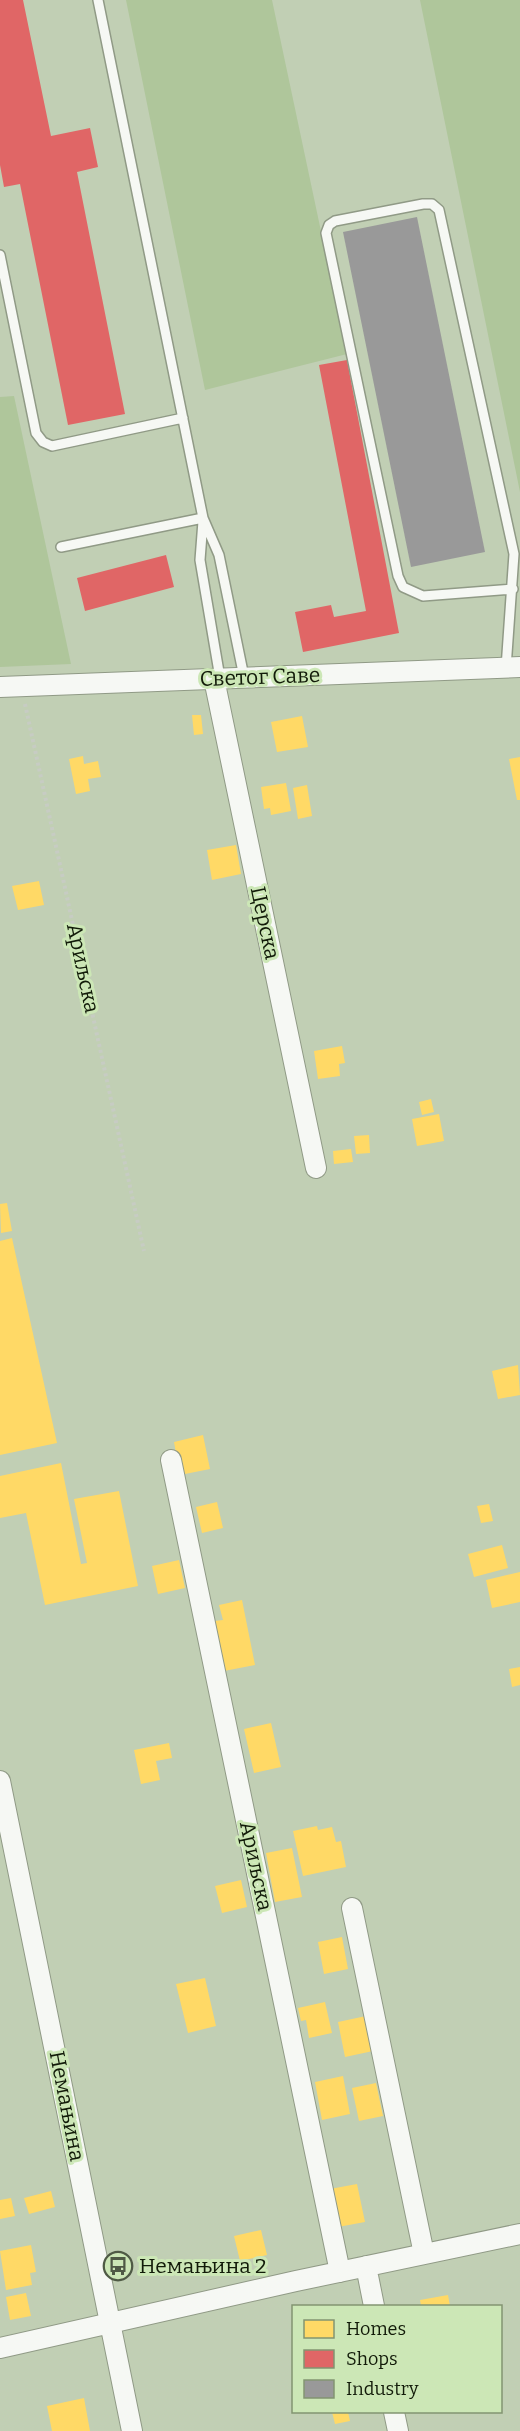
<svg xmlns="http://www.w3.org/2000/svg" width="520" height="2431" font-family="Bitter,serif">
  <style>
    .green { fill: #afc69b }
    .homes { fill: #ffd966 }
    .shops { fill: #e06666 }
    .industry { fill: #999 }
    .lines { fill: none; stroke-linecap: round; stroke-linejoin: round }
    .service-casing { stroke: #909a86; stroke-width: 12 }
    .minor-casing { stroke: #909a86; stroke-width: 22 }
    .path { stroke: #c7ccc3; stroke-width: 4; stroke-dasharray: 3 3; stroke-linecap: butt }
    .service { stroke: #f6f8f4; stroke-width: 9 }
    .minor { stroke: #f6f8f4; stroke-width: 20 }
    .labels { text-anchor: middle; stroke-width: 6; stroke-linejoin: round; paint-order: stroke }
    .street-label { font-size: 21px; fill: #121b09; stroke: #cce7b6 }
    .poi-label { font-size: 21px; fill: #121b09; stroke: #cce7b6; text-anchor: start }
  </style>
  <rect width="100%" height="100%" fill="#c1cfb4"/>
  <path class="green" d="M126,0H272L347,354L205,390Z
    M420,0H520V492Z
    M14,396L71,664L0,667V397Z"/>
  <path class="homes" d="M192,715H201L203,734L194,735Z
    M302,716L308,747L277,752L271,722Z
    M83,756L84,764L98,761L101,777L88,779L90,791L76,794L69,759Z
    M520,757V800H517L509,759Z
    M286,783L291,811L271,815L270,808L264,809L261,787Z
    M307,785L312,816L298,819L293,788Z
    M236,845L241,874L212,880L207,850Z
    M39,881L44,905L18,910L12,886Z
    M342,1046L345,1063L339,1064L340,1076L318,1079L314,1051Z
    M431,1099L434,1112L422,1115L419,1102Z
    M439,1114L444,1141L417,1146L412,1119Z
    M369,1135L370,1153L356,1154L354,1136Z
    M351,1149L353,1162L334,1164L333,1151Z
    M7,1203L12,1231L1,1233L0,1204Z
    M12,1238L57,1443L0,1455V1241Z
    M518,1365L520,1395L498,1399L492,1371Z
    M203,1435L210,1469L180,1475L174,1442Z
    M61,1463L81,1564L87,1563L74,1499L119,1491L138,1586L45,1605L26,1513L0,1518V1476Z
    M217,1502L223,1528L202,1533L196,1507Z
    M489,1504L493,1521L481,1523L477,1506Z
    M502,1545L508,1568L474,1577L468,1554Z
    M179,1560L185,1588L158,1594L152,1566Z
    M520,1572V1602L492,1608L486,1580Z
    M242,1600L255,1665L224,1671L214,1621L223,1620L219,1605Z
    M520,1667V1685L512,1687L509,1669Z
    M271,1723L281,1767L254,1773L244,1729Z
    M169,1743L172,1758L156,1761L160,1780L141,1784L134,1750Z
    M317,1826L318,1830L332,1827L336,1842L341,1841L346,1867L303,1876L293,1831Z
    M292,1848L302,1897L275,1902L266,1853Z
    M241,1880L247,1907L222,1913L215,1886Z
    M342,1937L348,1969L324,1974L318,1942Z
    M205,1978L216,2026L188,2033L176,1984Z
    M325,2002L332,2033L309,2038L306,2020L301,2021L298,2008Z
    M366,2016L373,2051L345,2057L338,2022Z
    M343,2076L350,2114L322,2120L315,2082Z
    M376,2083L383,2116L359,2121L352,2088Z
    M357,2184L365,2222L338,2227L330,2189Z
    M51,2191L55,2207L29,2214L24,2198Z
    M11,2198L15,2216L0,2219V2200Z
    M261,2230L267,2255L240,2261L234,2236Z
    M31,2245L36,2272L30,2273L32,2285L6,2290L0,2251Z
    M26,2293L31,2316L10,2320L6,2297Z
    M448,2295L450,2306H421L420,2300Z
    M84,2398L90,2431H52L47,2406Z
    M332,2412H348L350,2421L335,2424Z"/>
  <path class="shops" d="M0,0H23L51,136L90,128L98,167L77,172L125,414L68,425L20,184L4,187L0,165Z
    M347,360L399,633L303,652L295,612L331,605L334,617L366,611L319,365Z
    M166,555L174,587L85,611L77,578Z"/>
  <path class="industry" d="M417,217L485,552L411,567L343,232Z"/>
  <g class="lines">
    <g class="service-casing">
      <path id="service" d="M98,0L203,518L219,555L244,677
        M0,255L36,433L43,442L52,446L183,418
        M203,521L200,560L220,678
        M61,547L203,518
        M506,668L514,554L439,210L432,204H423L335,221L329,225L326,233L398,576L403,587L423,596L513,589"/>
    </g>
    <g class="minor-casing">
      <path id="minor" d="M214,679L316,1168
        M0,687L520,667
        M171,1460L340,2272
        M0,1781L132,2431
        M352,1908L424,2254
        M366,2266L374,2306
        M0,2348L296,2281L520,2234
        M394,2412L398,2431"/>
    </g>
    <path class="path" d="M25,704L144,1251"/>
    <use href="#service" class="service"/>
    <use href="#minor" class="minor"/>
  </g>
  <defs>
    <g id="bus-ring" transform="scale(1.5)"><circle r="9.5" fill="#cce7b6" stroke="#4f5a45" stroke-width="1.5"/><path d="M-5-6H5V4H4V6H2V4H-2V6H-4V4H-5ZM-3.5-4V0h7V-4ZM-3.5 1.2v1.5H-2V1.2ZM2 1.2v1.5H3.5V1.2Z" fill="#4f5a45"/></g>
  </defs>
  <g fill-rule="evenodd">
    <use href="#bus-ring" x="118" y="2266"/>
  </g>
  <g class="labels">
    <g class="street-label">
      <text transform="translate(260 677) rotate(-2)" y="7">Светог Саве</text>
      <text transform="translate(265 923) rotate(78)" y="7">Церска</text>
      <text transform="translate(83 968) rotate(78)" y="7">Ариљска</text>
      <text transform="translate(256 1866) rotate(78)" y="7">Ариљска</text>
      <text transform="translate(67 2106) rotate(79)" y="7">Немањина</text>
    </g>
    <g class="poi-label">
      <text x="139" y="2273">Немањина 2</text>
    </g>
  </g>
  <rect x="292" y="2305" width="210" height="108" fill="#cce7b6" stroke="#829571" stroke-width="1.5"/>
  <rect x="304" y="2320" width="30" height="18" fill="#ffd966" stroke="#829571" stroke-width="1.5"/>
  <text x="346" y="2335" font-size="18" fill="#121b09">Homes</text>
  <rect x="304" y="2350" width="30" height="18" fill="#e06666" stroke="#829571" stroke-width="1.5"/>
  <text x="346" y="2365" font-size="18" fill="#121b09">Shops</text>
  <rect x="304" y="2380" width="30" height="18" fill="#999999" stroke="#829571" stroke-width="1.5"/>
  <text x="346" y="2395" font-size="18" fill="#121b09">Industry</text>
</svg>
